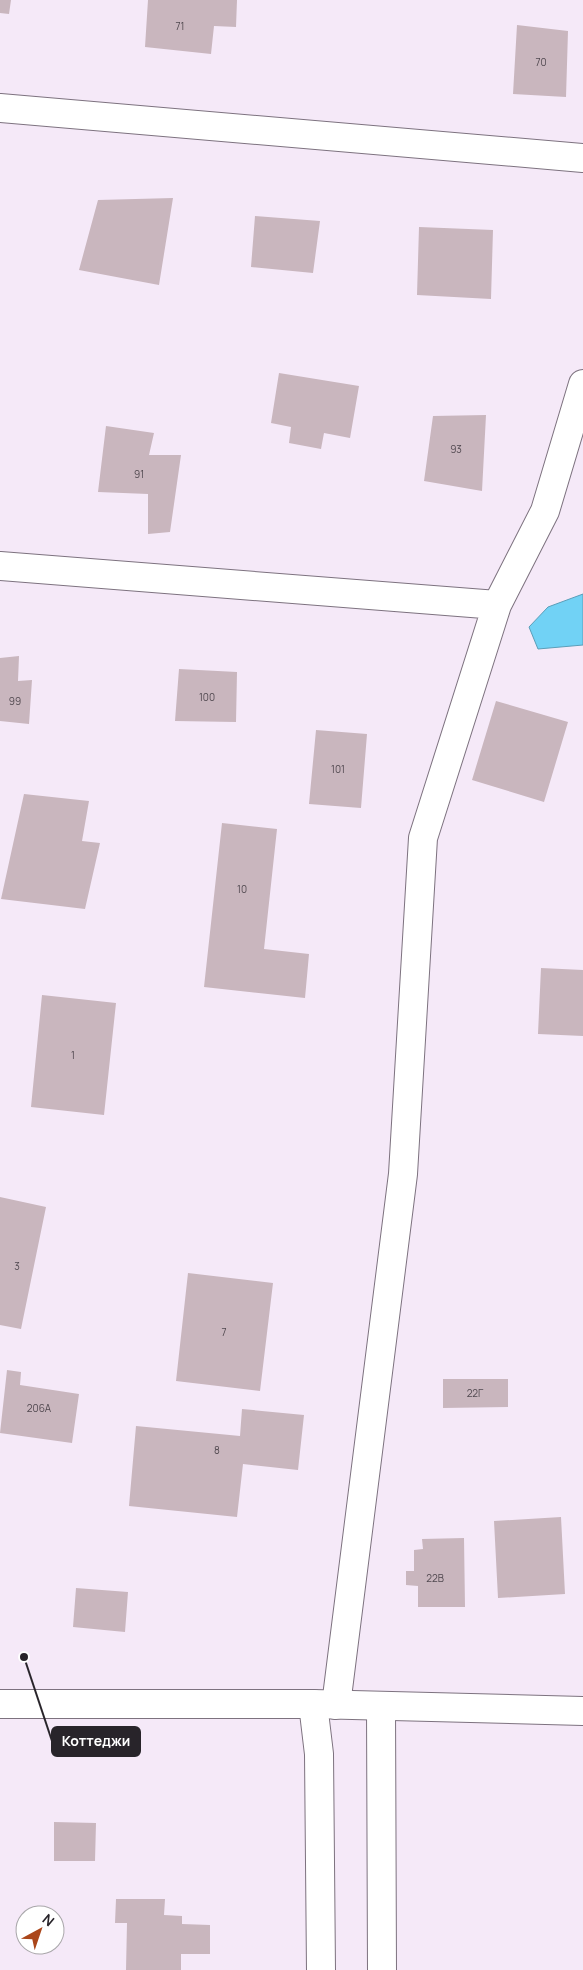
<svg xmlns="http://www.w3.org/2000/svg" width="583" height="1970" font-family="Manrope,sans-serif">
  <style>
    .water { fill: #71d2f5; stroke: #5b9eb8 }
    .building { fill: #c9b6be }
    .lines { fill: none; stroke-linecap: round; stroke-linejoin: round }
    .minor-casing { stroke: #7d727f; stroke-width: 30 }
    .major-casing { stroke: #7d727f; stroke-width: 30 }
    .minor { stroke: #fff; stroke-width: 28 }
    .major { stroke: #fff; stroke-width: 28 }
    .labels { text-anchor: middle; stroke-width: 4; stroke-linejoin: round; paint-order: stroke }
    .number-label { font-size: 10px; fill: #50484f }
    .leader { fill: none; stroke: #28242a; stroke-width: 2 }
    .callout-dot { fill: #28242a; stroke: #fff; stroke-width: 2 }
    .callout { fill: #28242a; stroke: #28242a; stroke-width: 2 }
    .callout-label { font-size: 14px; text-anchor: middle; font-weight: bold; fill: #fff }
  </style>
  <rect width="100%" height="100%" fill="#f5e9f8"/>
  <path class="water" d="M583,594V645L538,649L529,627L548,607Z"/>
  <path class="building" d="M0,0H11L9,14L0,13Z
    M148,0H237L236,27L214,26L211,54L145,47Z
    M517,25L568,31L566,97L513,94Z
    M173,198L159,285L79,270L98,200Z
    M255,216L320,221L313,273L251,267Z
    M419,227L493,230L491,299L417,295Z
    M279,373L359,386L350,438L324,433L321,449L289,443L291,427L271,423Z
    M486,415L482,491L424,481L433,416Z
    M106,426L154,433L149,455H181L170,532L148,534V494L98,492Z
    M19,656L18,681L32,680L29,724L0,721V658Z
    M179,669L237,672L236,722L175,721Z
    M496,701L568,722L544,802L472,780Z
    M316,730L367,734L361,808L309,804Z
    M24,794L89,801L82,841L100,843L85,909L1,899Z
    M222,823L277,829L264,949L309,954L305,998L204,987Z
    M541,968L583,970V1036L538,1034Z
    M42,995L116,1003L104,1115L31,1107Z
    M0,1197L46,1207L21,1329L0,1325Z
    M188,1273L273,1283L260,1391L176,1381Z
    M7,1370L21,1372L20,1385L79,1394L72,1443L0,1433Z
    M443,1379H508V1407L443,1408Z
    M242,1409L304,1415L298,1470L243,1464L237,1517L129,1506L136,1426L240,1436Z
    M561,1517L565,1594L498,1598L494,1521Z
    M464,1538L465,1607H418V1586L406,1585V1571H414V1550L423,1549L422,1539Z
    M76,1588L128,1592L125,1632L73,1627Z
    M54,1822L96,1823L95,1861H54Z
    M116,1899H165L164,1915L182,1916V1924L210,1925V1954H181V1970H126L127,1923H115Z"/>
  <g class="lines">
    <g class="minor-casing">
      <path id="minor" d="M0,108L583,158
        M0,566L497,605
        M313,1704L319,1754L321,1970
        M336,1705L403,1174L423,838L497,605L545,511L583,384
        M381,1706L382,1970"/>
    </g>
    <g class="major-casing">
      <path id="major" d="M0,1704H313L583,1711"/>
    </g>
    <use href="#minor" class="minor"/>
    <use href="#major" class="major"/>
  </g>
  <g class="labels">
    <g class="number-label">
      <text x="180" y="30">71</text>
      <text x="541" y="66">70</text>
      <text x="456" y="453">93</text>
      <text x="139" y="478">91</text>
      <text x="207" y="701">100</text>
      <text x="15" y="705">99</text>
      <text x="338" y="773">101</text>
      <text x="242" y="893">10</text>
      <text x="73" y="1059">1</text>
      <text x="17" y="1270">3</text>
      <text x="224" y="1336">7</text>
      <text x="475" y="1397">22Г</text>
      <text x="39" y="1412">206А</text>
      <text x="217" y="1454">8</text>
      <text x="435" y="1582">22В</text>
    </g>
  </g>
  <path class="leader" d="M24 1657L52 1741"/>
  <circle class="callout-dot" cx="24" cy="1657" r="5"/>
  <rect class="callout" x="52" y="1727" width="88" height="29" rx="5"/>
  <g class="callout-label">
    <text x="96" y="1746">Коттеджи</text>
  </g>
  <g transform="translate(40 1930) rotate(40)"><circle r="24" fill="#ffffff" stroke="#a9a7aa"/>
  <path d="M0-4L9 19L0 12L-9 19Z" fill="#ab461a"/>
  <text y="-8" font-size="14" font-weight="bold" text-anchor="middle" fill="#28242a">N</text>
  </g>
</svg>
